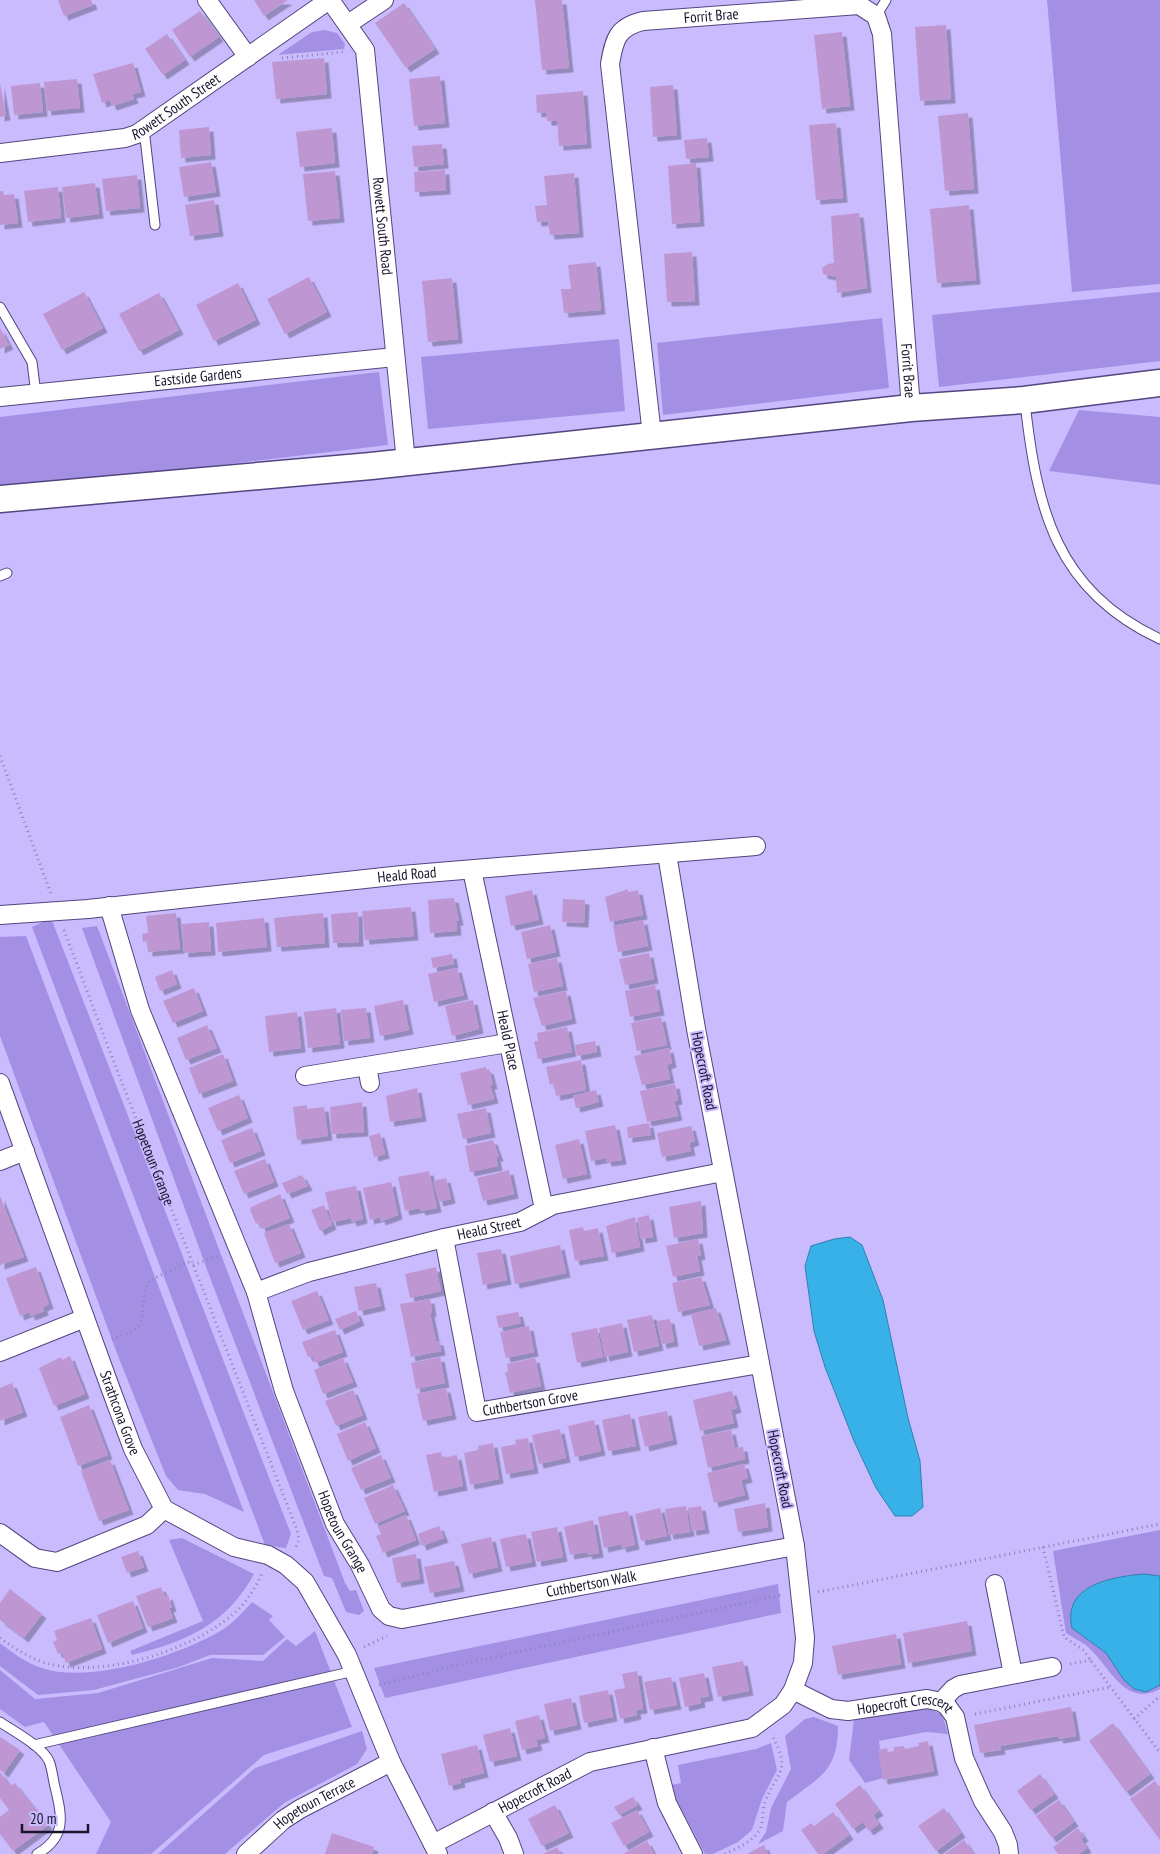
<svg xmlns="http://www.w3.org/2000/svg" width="1160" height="1854" font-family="'PT Sans Narrow',sans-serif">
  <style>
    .green { fill: #a390e5 }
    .water { fill: #38b0e8; stroke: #2f81b0 }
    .building { fill: #be97d2; filter: url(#shadow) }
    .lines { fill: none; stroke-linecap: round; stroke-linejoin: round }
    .lane-casing { stroke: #53457e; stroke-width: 11 }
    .street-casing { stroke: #53457e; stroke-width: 20 }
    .secondary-casing { stroke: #53457e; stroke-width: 29 }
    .path { stroke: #8d82b6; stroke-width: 3; stroke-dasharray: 1 4; stroke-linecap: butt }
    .lane { stroke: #fff; stroke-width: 9 }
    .street { stroke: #fff; stroke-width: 18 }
    .secondary { stroke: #fff; stroke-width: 26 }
    .labels { text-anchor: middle; stroke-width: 4; stroke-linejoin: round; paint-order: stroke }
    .street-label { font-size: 15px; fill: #1a142c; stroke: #c9bbfe }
  </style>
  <defs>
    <filter id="shadow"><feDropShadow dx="4.5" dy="4.5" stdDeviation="0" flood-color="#0004"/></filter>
  </defs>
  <rect width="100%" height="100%" fill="#c9bbfe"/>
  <path class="green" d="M1047,0H1160V284L1072,292Z
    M325,30L337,33L345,44L344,49L278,55L312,32Z
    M1160,292V361L939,387L932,315Z
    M882,318L889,388L663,415L657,343Z
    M619,339L625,411L428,429L421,357Z
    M379,372L388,445L0,491V417Z
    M1079,410L1160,417V485L1049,471Z
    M51,918L291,1534L286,1548L265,1545L32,927Z
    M97,926L345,1583L350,1591L356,1590L364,1611L359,1615L346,1612L332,1578L324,1576L212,1283L82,928Z
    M25,936H26L244,1512L205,1494L178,1490L166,1476L118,1356L0,1036V937Z
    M1160,1530V1689C1125,1708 1110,1667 1089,1648C1083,1642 1073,1638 1066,1633L1053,1551Z
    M182,1538L254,1574C227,1624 186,1642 132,1655L130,1651L203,1621L169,1540Z
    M778,1584L781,1613L385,1698L374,1668Z
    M252,1602L273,1616L269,1620L285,1637L263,1655H210L179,1667L94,1690L38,1695L0,1666V1643C13,1653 26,1663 42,1668C89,1685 185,1654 225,1628C235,1621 244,1611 252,1602Z
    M315,1631L352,1727L264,1755L151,1854H96L111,1822L44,1722L25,1727L0,1709V1670L35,1699L98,1693L212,1658L263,1661L287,1639L296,1646Z
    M923,1707L942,1714L948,1734L926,1732L879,1741L883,1778L865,1783L849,1760L854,1720Z
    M814,1717L838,1726C838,1772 819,1777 787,1802L783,1831L758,1844L766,1832L771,1808L791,1769L785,1736L805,1719Z
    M362,1731L367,1749L357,1764L284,1803L225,1854H158L255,1768Z
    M771,1743L777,1770L762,1799L752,1830L738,1842L713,1854H705L676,1799L671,1785L681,1783L678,1765L756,1749Z"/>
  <path class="water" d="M850,1237L862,1245L883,1300L908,1418L920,1461L923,1507L912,1516H895L876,1488L854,1441L825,1367L814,1331L805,1266L811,1246L834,1239Z
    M1143,1574L1160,1576V1685L1146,1692L1134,1689L1124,1680L1106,1653L1072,1628C1062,1585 1112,1577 1143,1574Z"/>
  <path class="building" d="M58,0H91L93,5L64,16Z
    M254,0H288L264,16Z
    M535,0H562L569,68L542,70Z
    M404,3L435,49L406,68L375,23Z
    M200,11L219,37L190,57L172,30Z
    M946,25L951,99L920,101L915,27Z
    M842,32L850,106L822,109L814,35Z
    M167,34L185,60L163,75L145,49Z
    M324,58L327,94L276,99L272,62Z
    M133,63L141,92L132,94L134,99L112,106L110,100L102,103L93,74Z
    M440,76L445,123L414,126L409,79Z
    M77,79L80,108L47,111L44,82Z
    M0,83L6,116L0,117Z
    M40,83L43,112L14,115L11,86Z
    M673,85L677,135L653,137L650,87Z
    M583,91L587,144L559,146L557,121H547L546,112L537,113L536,95Z
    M968,113L974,189L945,191L938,116Z
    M836,123L843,198L816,200L809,125Z
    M209,127L211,155L181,158L179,130Z
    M332,128L335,163L300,167L296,132Z
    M707,138L709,157L686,159L684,140Z
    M442,144L444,164L414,167L412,146Z
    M211,162L216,192L184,197L179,167Z
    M696,163L700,222L672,224L668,166Z
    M445,170L446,190L415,192L414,172Z
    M335,171L340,218L308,221L303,174Z
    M574,173L579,233L550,235L548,221L537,222L535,206L547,205L544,176Z
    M137,175L140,208L106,211L102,179Z
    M95,183L99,214L66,218L62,187Z
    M58,187L61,218L28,222L24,191Z
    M0,191H3L4,195L14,194L18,223L0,225Z
    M214,200L219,232L190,236L185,205Z
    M969,205L976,280L937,283L930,209Z
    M859,213L867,288L837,293L836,277L823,274L822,268L828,264L834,263L831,216Z
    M692,252L695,301L667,302L664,254Z
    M596,262L601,310L564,313L561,289H571L568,265Z
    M309,277L327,312L285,334L267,299Z
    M452,278L458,339L428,342L422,281Z
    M238,283L256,320L214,341L196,305Z
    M84,292L103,328L62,350L43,314Z
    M159,293L179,330L139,351L119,314Z
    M0,328L9,345L0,349Z
    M628,889V892L638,890L643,915L610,922L605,897Z
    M532,890L539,920L511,926L505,896Z
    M454,898L459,921H456L457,931L430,933L428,900Z
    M563,899L585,900L584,923L562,922Z
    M411,907L414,936L365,940L362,911Z
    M358,912L359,942L333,943L331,914Z
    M176,913L180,949L148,952L147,941L143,942L142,934L148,933L146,916Z
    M323,913L325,943L277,947L274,918Z
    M264,918L267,947L218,952L216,923Z
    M643,920L648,946L618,952L613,926Z
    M209,922L211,951L184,953L182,924Z
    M550,925L556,952L527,959L521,932Z
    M649,953L654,979L625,985L619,959Z
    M452,954L454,964L433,968L431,958Z
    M557,958L563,986L534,992L528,964Z
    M457,968L464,995L434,1002L428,974Z
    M172,970L177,984L160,991L155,977Z
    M655,985L660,1011L630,1017L625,991Z
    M194,988L203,1011L173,1023L163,1001Z
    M566,991L572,1019L542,1026L533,998Z
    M403,1000L409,1030L380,1036L374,1006Z
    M473,1000L479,1029L452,1036L445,1006Z
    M336,1008L340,1044L308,1048L304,1012Z
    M366,1008L370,1038L344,1041L341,1010Z
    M297,1012L301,1048L269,1052L265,1016Z
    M661,1017L667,1045L637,1051L631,1023Z
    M207,1025L217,1048L186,1060L177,1038Z
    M567,1027L572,1052L538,1059L534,1042L538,1041L537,1033Z
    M595,1041L597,1052L577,1056L575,1045Z
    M669,1048L672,1063L667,1065L670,1079L642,1085L634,1056Z
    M223,1054L233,1081L199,1094L189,1068Z
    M581,1060L586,1090L556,1096L554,1083L550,1085L546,1067Z
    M486,1067L487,1070L489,1069L493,1085H490L494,1099L468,1105L460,1073Z
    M675,1084L678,1100L674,1101L678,1116L647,1122L640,1091Z
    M417,1088L422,1117L390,1122L386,1096Z
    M596,1090L599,1102L576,1108L573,1096Z
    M239,1095L248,1118L218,1131L208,1108Z
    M362,1102L364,1132L332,1134L330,1107Z
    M307,1105V1109L324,1107L328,1136L297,1140L293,1107Z
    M486,1108L491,1133L463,1139L457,1114Z
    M649,1123L651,1135L628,1138L627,1127Z
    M615,1125L622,1160L607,1162L606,1158L591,1161L585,1131Z
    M691,1126L695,1141L689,1143L691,1151L662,1157L657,1133Z
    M252,1128L261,1151L230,1163L221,1140Z
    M380,1133L385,1154L374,1157L369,1136Z
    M579,1139L587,1174L563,1179L555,1145Z
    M493,1140L499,1157H496L498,1166L470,1172L465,1146Z
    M265,1159L274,1182L244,1194L234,1171Z
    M509,1170L514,1194L483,1201L477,1178Z
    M429,1171L437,1208L421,1211L420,1208L405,1211L398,1177Z
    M302,1175L308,1186L287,1194L282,1183Z
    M446,1178L451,1199L439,1202L433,1181Z
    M391,1182L398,1215L381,1221L380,1217L370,1220L363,1188Z
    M356,1186L363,1219L352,1222L351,1218L332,1222L325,1192Z
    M280,1194L290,1218L262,1229L259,1222L256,1224L250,1210L251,1207Z
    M0,1196L24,1257L0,1265Z
    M701,1201L703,1233L674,1238L669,1207Z
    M324,1205L332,1225L320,1231L311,1210Z
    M649,1215L653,1237L641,1239L637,1218Z
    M635,1217L640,1247L612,1253L606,1226Z
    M289,1224L301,1253L275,1263L264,1233Z
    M583,1227L584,1231L598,1228L604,1256L575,1261L569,1230Z
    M698,1239L701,1255L697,1256L700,1271L673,1277L666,1246Z
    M560,1245L566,1273L515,1284L510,1256Z
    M501,1249L507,1280L483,1285L477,1253Z
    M36,1267L49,1304L43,1307L44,1311L31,1316L29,1312L20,1316L6,1278Z
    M436,1267L441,1291L410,1298L405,1274Z
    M701,1277L710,1305L678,1312L672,1283Z
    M376,1283L381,1306L359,1311L354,1287Z
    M317,1291L329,1320L303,1330L291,1301Z
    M430,1299L432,1312L430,1313L436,1341H439L441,1351L411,1357L400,1304Z
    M716,1308L726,1340L699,1346L691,1314Z
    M356,1311L360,1321L340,1330L335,1319Z
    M518,1312L521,1323L499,1328L496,1316Z
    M652,1315L659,1346L634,1352L627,1320Z
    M670,1319L674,1342L662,1344L657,1321Z
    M622,1323L628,1352L605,1357L599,1328Z
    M529,1326L534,1352L506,1358L500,1332Z
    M597,1328L603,1357L577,1363L571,1333Z
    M335,1330L343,1352L315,1363L312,1356L308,1357L302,1342Z
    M70,1356L85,1394L54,1406L39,1368L61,1357L62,1360Z
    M440,1357L445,1383L416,1389L411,1363Z
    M343,1358L353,1382L323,1394L314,1370Z
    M535,1358L541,1386L510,1393L505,1372H508L507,1364Z
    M12,1383L23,1412L0,1421V1388Z
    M446,1388L452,1415L423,1421L417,1394Z
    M353,1390L363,1415L336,1426L325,1401Z
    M732,1391L737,1408L731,1410L734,1423L700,1431L693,1400Z
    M89,1405L108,1455L78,1466L60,1417Z
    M667,1411L673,1440L645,1447L638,1417Z
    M630,1414L636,1446L608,1451L602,1420Z
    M594,1420L601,1451L575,1457L568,1426Z
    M365,1422L376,1448L348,1461L337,1434Z
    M560,1429L566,1458L539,1464L532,1435Z
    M731,1430L735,1448L743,1447L745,1459L708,1468L701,1436Z
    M528,1438L534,1469L506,1474L501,1447L516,1444L515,1440Z
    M493,1443L499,1479L470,1485L464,1453L478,1450V1446Z
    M441,1452L442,1458L457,1455L463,1486L434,1492L426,1455Z
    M381,1455L391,1478L361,1490L351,1468Z
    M110,1460L129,1510L99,1521L81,1471Z
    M744,1464L748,1478L741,1480L745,1495L714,1503L707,1473Z
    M393,1485L405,1511L375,1524L364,1498Z
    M765,1503L768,1527L738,1532L734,1509Z
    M686,1506L690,1532L669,1535L665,1509Z
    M701,1506L705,1529L692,1531L688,1508Z
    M660,1508L667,1536L641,1541L635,1514Z
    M628,1511L635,1545L622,1548L621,1544L604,1548L598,1517Z
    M406,1515L416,1540L383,1553L376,1536L381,1534L378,1527Z
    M593,1520L599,1553L588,1555L587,1552L570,1555L564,1527Z
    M439,1526L444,1538L422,1546L418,1534Z
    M557,1527L563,1557L537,1562L531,1532Z
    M526,1534L532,1562L506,1567L500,1539Z
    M491,1537L498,1567L469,1574L461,1544Z
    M138,1551L144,1567L127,1573L121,1557Z
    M416,1554L420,1579L397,1583L392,1558Z
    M454,1561L460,1587L430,1593L424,1567Z
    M161,1587L165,1597L168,1595L172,1607L169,1608L173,1618L148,1627L136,1596Z
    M10,1589L42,1614L24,1638L0,1620V1603Z
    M133,1601L143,1628L108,1643L97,1615Z
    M91,1618L102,1649L66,1663L62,1652L58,1654L53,1642L57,1640L54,1631Z
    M967,1621L972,1651L908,1663L903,1633Z
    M896,1634L901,1664L838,1675L832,1646Z
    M743,1661L749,1691L718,1697L712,1667Z
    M637,1671L643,1709L636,1710L637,1715L620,1719L614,1690L625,1688L622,1674Z
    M704,1673L709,1696L700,1698L701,1703L685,1707L679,1678Z
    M671,1677L677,1705L650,1710L644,1682Z
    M608,1690L613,1717L584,1723L579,1696Z
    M571,1698L577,1725L550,1731L544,1704Z
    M1071,1707L1076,1736L1059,1739L1058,1736L1000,1746L1001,1750L980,1753L974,1725Z
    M539,1715L545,1738L536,1740L538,1746L522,1750L515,1721Z
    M1113,1723L1150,1774L1126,1792L1089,1741Z
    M510,1728L517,1756L490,1762L483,1735Z
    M0,1737L20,1750L4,1773L0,1770Z
    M928,1741L934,1771L883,1780L878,1750L887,1748L888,1752L894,1751V1747L904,1746L905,1749L919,1746L918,1743Z
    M477,1745L484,1773L460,1779L461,1783L449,1786L441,1754Z
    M0,1772L11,1786L15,1783L48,1825L13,1851L0,1834V1817L9,1810L0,1798Z
    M1040,1774L1054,1794L1031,1810L1017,1791Z
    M1155,1781L1160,1788V1840L1130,1799Z
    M860,1785L879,1811L873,1815L879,1824L869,1831L863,1822L853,1829L835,1804Z
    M633,1797L638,1805L619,1815L614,1807Z
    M1059,1800L1074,1822L1052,1838L1036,1816Z
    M555,1805L569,1833L542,1846L528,1819Z
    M944,1808L961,1833L936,1851L918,1826Z
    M637,1810L649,1832L624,1846L611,1823Z
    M833,1812L849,1835L823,1854H818L801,1830L811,1823L814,1826Z
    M1078,1828L1084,1837L1081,1839L1087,1848L1079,1854H1058L1053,1847Z
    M332,1833L374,1847L372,1854H325Z
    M964,1840L974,1854H945Z
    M647,1841L654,1854H623Z
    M764,1845L768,1854H747Z
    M557,1847L561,1854H543Z"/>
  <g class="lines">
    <g class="lane-casing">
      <path id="lane" d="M876,16L886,0
        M144,129L155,225
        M0,307L32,362L36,394
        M1025,403C1037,508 1055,590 1160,639
        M0,576L7,573
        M0,1722C13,1731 42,1746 49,1761C52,1768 53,1779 55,1787C62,1816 67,1837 37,1854
        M34,1745L354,1671"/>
    </g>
    <g class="street-casing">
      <g id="street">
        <path d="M207,0L248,57"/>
        <path id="s2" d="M330,0L365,50L406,462"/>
        <path d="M348,24L384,0"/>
        <path id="s3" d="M0,153L125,138L137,134L329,0"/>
        <path id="s4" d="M0,397L395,357"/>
        <path id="s5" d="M652,435L610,64C614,40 617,27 643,21L859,5L876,16L882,34L911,408"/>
        <path id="s6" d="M472,870L544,1209"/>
        <path id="s7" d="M109,906L140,1010L256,1292L284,1391L335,1524L360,1565L381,1609L389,1616L402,1619L795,1546"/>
        <path id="s8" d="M0,915L88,909L402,875L756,846"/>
        <path d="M367,1066L370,1083"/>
        <path d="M305,1076L508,1043"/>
        <path id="s9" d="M0,1083L110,1387L133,1449L164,1509L234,1547L268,1555L286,1565L305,1582L347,1655L391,1762L438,1854"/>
        <path d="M0,1161L25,1151"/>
        <path id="s10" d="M444,1238L477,1412L760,1364"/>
        <path id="s11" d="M256,1292L309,1272L444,1238L520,1222L553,1205L723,1172"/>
        <path d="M0,1352L85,1318"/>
        <path d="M0,1533L35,1558L57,1562L147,1525L164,1509"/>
        <path d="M995,1584L1013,1674"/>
        <path id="s12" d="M793,1690L831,1709L848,1711L927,1699L941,1702L947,1706L955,1717L964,1758L983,1801L1003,1832L1008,1845L1009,1854"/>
        <path d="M941,1702L953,1689L960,1685L1052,1667"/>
        <path d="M653,1748L667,1803L693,1854"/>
        <path d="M493,1812L508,1838L514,1854"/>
        <path id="s13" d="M433,1844L590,1762L752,1728L783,1705L793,1690L803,1663L805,1638L795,1546L696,1029L667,854"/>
        <path id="s14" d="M246,1854L283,1820L300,1809L391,1762"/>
      </g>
    </g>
    <g class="secondary-casing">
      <path id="secondary" d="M0,499L371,466L911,408L1024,400L1160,383"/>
    </g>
    <g class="path">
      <path d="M282,58L343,52"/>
      <path d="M0,756L51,894"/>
      <path id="s1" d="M64,930L110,1052L297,1530L299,1540L295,1549"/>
      <path d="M193,1265L221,1255"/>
      <path d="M112,1339C119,1336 129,1334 135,1330C147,1321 139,1293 150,1280L191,1261"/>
      <path d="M1043,1547L1064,1637L1083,1650L1160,1753"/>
      <path d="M818,1592L1160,1524"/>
      <path d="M0,1638C14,1648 29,1658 46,1663C100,1679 191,1651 232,1615C246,1604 255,1588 263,1572"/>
      <path d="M364,1647L387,1636"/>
      <path d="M1070,1664L1091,1660"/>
      <path d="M379,1685L462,1664L781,1595"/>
      <path d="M975,1714L1111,1687"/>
      <path d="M1134,1719L1160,1696"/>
      <path d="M725,1854C737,1848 754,1841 760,1829C764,1821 762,1810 765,1802C776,1772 792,1773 773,1737"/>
    </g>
    <use href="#lane" class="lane"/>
    <use href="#street" class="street"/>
    <use href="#secondary" class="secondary"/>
  </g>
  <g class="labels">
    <g class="street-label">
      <text dy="5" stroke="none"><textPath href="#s5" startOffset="501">Forrit Brae</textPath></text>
      <text dy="5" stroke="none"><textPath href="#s3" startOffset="186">Rowett South Street</textPath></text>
      <text dy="5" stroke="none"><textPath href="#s2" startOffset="238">Rowett South Road</textPath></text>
      <text dy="5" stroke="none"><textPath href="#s5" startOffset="1026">Forrit Brae</textPath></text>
      <text dy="5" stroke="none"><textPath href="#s4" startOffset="199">Eastside Gardens</textPath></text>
      <text dy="5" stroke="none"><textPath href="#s8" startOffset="409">Heald Road</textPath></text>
      <text dy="5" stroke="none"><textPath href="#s6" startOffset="174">Heald Place</textPath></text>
      <text transform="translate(704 1071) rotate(79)" y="5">Hopecroft Road</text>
      <text dy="5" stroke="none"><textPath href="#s1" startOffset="249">Hopetoun Grange</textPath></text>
      <text dy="5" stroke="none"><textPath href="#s11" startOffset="242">Heald Street</textPath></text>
      <text dy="5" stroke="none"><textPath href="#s10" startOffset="231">Cuthbertson Grove</textPath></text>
      <text dy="5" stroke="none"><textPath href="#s9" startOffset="351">Strathcona Grove</textPath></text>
      <text transform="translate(780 1469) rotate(79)" y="5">Hopecroft Road</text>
      <text dy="5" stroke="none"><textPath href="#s7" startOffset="669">Hopetoun Grange</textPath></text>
      <text dy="5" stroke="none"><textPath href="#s7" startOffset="972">Cuthbertson Walk</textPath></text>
      <text dy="5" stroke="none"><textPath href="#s12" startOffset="118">Hopecroft Crescent</textPath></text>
      <text dy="5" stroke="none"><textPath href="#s13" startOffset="115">Hopecroft Road</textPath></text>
      <text dy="5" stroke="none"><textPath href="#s14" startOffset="86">Hopetoun Terrace</textPath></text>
    </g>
  </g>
  <path d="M22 1824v8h66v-8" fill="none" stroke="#1a142c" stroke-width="2.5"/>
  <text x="30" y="1824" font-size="15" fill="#1a142c" stroke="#c9bbfe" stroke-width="4" paint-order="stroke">20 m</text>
</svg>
